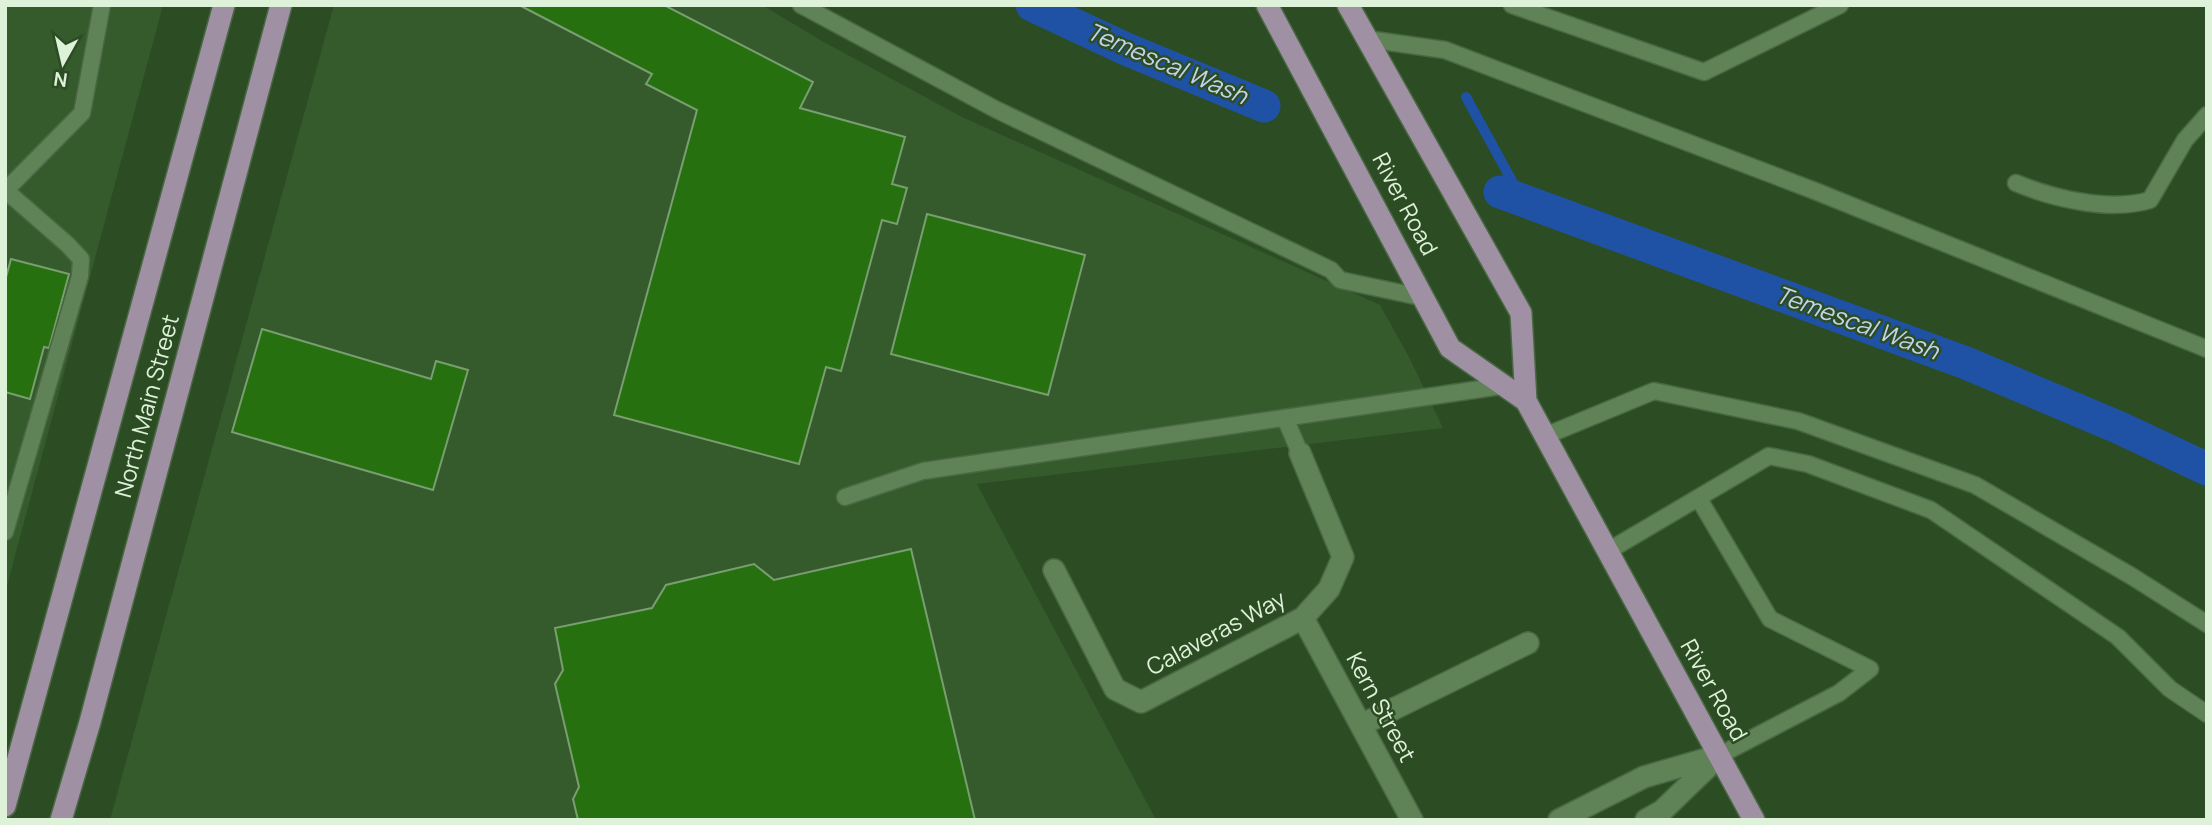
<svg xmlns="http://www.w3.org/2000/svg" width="2212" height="825" font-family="Manrope,sans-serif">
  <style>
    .built { fill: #355a2c }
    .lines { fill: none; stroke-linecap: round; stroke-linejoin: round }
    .stream { stroke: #1f52a5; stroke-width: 10 }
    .canal { stroke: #1f52a5; stroke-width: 33 }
    .building { fill: #277010; stroke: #799e71; stroke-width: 2 }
    .lane-casing { stroke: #4a6743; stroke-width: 19 }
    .street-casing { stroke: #4a6743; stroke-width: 24 }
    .primary-casing { stroke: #4a6743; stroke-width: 24 }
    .lane { stroke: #5f8357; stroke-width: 16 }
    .street { stroke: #5f8357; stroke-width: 21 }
    .primary { stroke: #a090a4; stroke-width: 21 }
    .labels { text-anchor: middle; stroke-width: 5; stroke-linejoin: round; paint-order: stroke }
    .street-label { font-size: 23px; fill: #def1d9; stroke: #2c4d24 }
    .water-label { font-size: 24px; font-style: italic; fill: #c5d3ea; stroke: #2c4d24 }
  </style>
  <rect width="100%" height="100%" fill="#2c4d24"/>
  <path class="built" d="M5,5H163L5,593Z
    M334,5H762L822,41L962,117L1380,305L1410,359L1443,428L977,484L1156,820H110Z"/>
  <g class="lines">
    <path class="stream" d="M1466,97L1523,201"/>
    <path class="canal" d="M1032,5L1126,49L1264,106
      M1500,192L1966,363L2120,428L2207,469"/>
  </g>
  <path class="building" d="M519,5H664L813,82L800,108L905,137L892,184L907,188L897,224L882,220L841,371L826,367L799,464L614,415L697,110L646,84L652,74Z
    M927,214L1085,255L1048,395L891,354Z
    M11,259L69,274L49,348L44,347L30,399L5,392V281Z
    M262,329L431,379L436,361L468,370L433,490L232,432Z
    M911,549L975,820H578L573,799L579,787L555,684L563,670L555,628L652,608L666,585L754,564L774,580Z"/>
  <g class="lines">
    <g class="lane-casing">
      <path id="lane" d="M801,5L995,109L1331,270L1340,280L1425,298
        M1512,5L1704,72L1840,5
        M1367,39L1445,50L1815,191L2207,349
        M2016,183C2054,199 2111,212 2150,200L2185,140L2207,115
        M5,191L82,113L102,5
        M1285,418L1300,453
        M1545,436L1654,391L1798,421L1975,485L2133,577L2207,624
        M845,497L923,471L1501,386
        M1699,499L1770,619L1870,669L1839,693L1720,755
        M5,532L80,276L81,259L67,244L5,190
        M1608,551L1769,456L1808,464L1931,510L2118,637L2170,689L2207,714"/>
    </g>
    <g class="street-casing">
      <path id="street" d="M1054,570L1115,689L1141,702L1303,618L1329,589L1343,557L1300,453
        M1303,618L1412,820
        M1361,725L1528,643
        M1559,820L1644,777L1720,755
        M1646,820L1662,811L1718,757"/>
    </g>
    <g class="primary-casing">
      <path id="primary" d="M1267,5L1450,348L1526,401
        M1348,5L1521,313L1526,401L1754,820
        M5,806L224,5
        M61,820L90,722L281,5"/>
    </g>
    <use href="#lane" class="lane"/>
    <use href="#street" class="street"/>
    <use href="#primary" class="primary"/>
  </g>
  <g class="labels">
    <g class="street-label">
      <text transform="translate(1405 204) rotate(62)" y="8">River Road</text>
      <text transform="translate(147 406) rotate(-75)" y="8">North Main Street</text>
      <text transform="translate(1216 633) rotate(-28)" y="8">Calaveras Way</text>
      <text transform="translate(1714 690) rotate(61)" y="8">River Road</text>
      <text transform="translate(1381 707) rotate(62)" y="8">Kern Street</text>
    </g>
    <g class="water-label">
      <text transform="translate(1167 64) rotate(23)" y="8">Temescal Wash</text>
      <text transform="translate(1857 323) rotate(20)" y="8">Temescal Wash</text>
    </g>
  </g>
  <rect width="2212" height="825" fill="none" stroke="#def1d9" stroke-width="14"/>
  <g transform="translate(63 63) rotate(188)" stroke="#2c4d24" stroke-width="5" paint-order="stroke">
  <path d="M0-5L12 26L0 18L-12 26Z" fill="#def1d9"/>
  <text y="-10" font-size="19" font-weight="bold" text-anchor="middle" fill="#def1d9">N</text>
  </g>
</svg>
